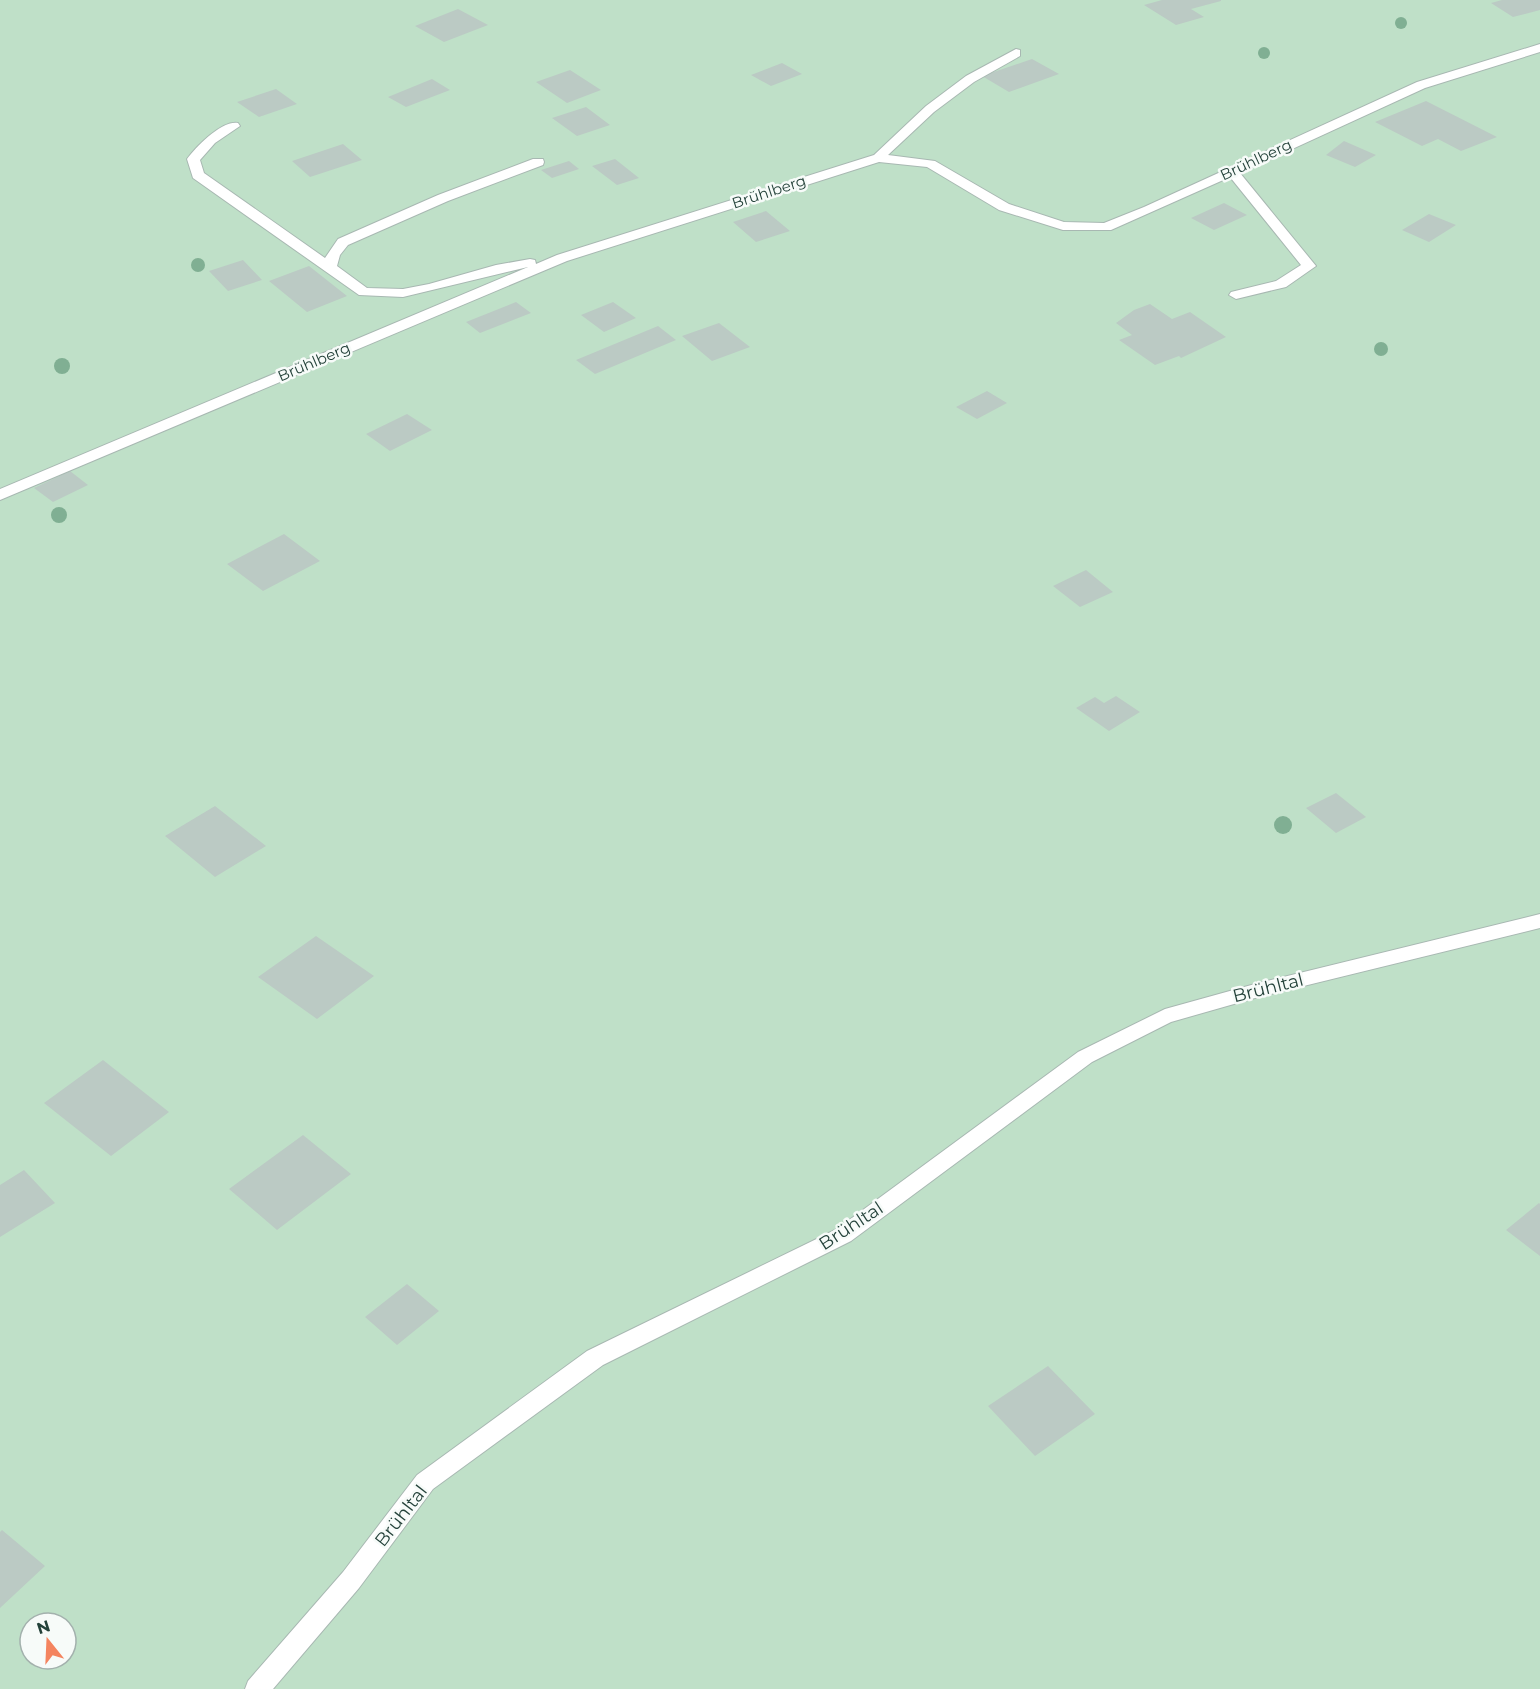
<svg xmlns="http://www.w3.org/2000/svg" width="1540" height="1689" font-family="Montserrat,sans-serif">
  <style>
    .green { fill: #bfe0c8; fill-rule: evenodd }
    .building { fill: #bbcac4 }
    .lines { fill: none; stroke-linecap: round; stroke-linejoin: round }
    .service-casing { stroke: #a8b8b2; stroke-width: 2 }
    .service { fill: #fff; fill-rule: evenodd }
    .tree { fill: #80af93 }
    .labels { text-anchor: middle; stroke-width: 5; stroke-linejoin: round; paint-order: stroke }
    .far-street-label { font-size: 15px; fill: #24423a; stroke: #f7fbf9 }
    .street-label { font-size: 18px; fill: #24423a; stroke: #f7fbf9 }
  </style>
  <rect width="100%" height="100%" fill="#e6efeb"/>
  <path class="green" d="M0,0H1540V1689H0ZM30,1623H66V1659H30Z"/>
  <path class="building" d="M1162,0H1221V1L1191,9L1204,17L1176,25L1144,5Z
    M1502,0H1540V10L1513,17L1491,3Z
    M458,9L488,25L444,42L415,26Z
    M1032,59L1059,74L1009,92L982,76Z
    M782,63L802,74L771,86L751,75Z
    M570,70L601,90L567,103L536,82Z
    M432,79L450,90L406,107L388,97Z
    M276,89L297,104L259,117L237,102Z
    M1426,101L1497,137L1461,151L1438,139L1422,146L1375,122Z
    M586,107L610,125L577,136L552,118Z
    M1344,141L1376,155L1355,167L1326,155Z
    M343,144L362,160L310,177L292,161Z
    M615,159L639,178L617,185L592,166Z
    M569,161L579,169L552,178L541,170Z
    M1224,203L1247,215L1214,230L1191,218Z
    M766,211L790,231L756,242L733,222Z
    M1429,214L1456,225L1429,242L1402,230Z
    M243,260L262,280L228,291L209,271Z
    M309,266L347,296L307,312L269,281Z
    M516,302L531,313L480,333L466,322Z
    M613,302L636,318L604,332L581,315Z
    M1150,304L1172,319L1190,312L1226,337L1181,358L1179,356L1155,365L1119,340L1132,335L1116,323L1134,310Z
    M719,323L750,347L712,361L682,336Z
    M658,326L676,340L595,374L576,360Z
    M987,391L1007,403L977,419L956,407Z
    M407,414L432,430L390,451L366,434Z
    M70,471L88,485L53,502L34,488Z
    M284,534L320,561L263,591L227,564Z
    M1086,570L1113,592L1080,607L1053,586Z
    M1116,696L1140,712L1109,731L1076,708L1095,697L1104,703Z
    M1336,793L1366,817L1336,833L1306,808Z
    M215,806L266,846L215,877L165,836Z
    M316,936L374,976L317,1019L258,977Z
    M103,1060L169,1112L111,1156L44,1103Z
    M303,1135L351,1174L277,1230L229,1189Z
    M24,1170L55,1203L0,1237V1185Z
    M1539,1203L1540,1204V1256L1506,1230Z
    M407,1284L439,1311L397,1345L365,1317Z
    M1048,1366L1095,1414L1035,1456L988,1406Z
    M2,1530L45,1566L0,1608V1532Z"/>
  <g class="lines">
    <g class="service-casing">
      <path id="service" d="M1540,44V52L1425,88L1240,173L1316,266L1286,287L1236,299L1229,295L1231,292L1276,281L1301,265L1230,177L1111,230H1063L999,210L927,167L879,162L567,261L0,500V489L528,267L403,297L359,295L193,178L187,159C196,147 222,120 238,123L240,126L215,143L200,160L204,173L325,258L338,239L438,195L533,159H543L544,162L543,165L448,201L348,245L340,255L337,266L367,288L403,289L429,284L496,265L530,259L535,260L536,264L557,255L874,155L926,106L966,76L1016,49L1020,50V56L974,82L934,112L888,155L935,161L1009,204L1064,222L1104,223L1144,207L1417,82Z
        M1540,914V928L1255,998L1171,1022L1092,1062L851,1241L603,1365L433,1489L359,1588L273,1689H245L248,1681L343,1572L417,1475L587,1351L837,1229L1078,1052L1165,1009L1255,984Z"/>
    </g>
    <use href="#service" class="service"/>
  </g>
  <g class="tree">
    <circle cx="1401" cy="23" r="6"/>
    <circle cx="1264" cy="53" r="6"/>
    <circle cx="198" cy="265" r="7"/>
    <circle cx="1381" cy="349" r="7"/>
    <circle cx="62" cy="366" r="8"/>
    <circle cx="59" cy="515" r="8"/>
    <circle cx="1283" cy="825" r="9"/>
  </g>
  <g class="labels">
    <g class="far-street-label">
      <text transform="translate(1256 160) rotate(-25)" y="5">Brühlberg</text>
      <text transform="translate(769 192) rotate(-18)" y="5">Brühlberg</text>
      <text transform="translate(314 362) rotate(-23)" y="5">Brühlberg</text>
    </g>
    <g class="street-label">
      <text transform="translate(1268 988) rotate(-14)" y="6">Brühltal</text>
      <text transform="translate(851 1226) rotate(-33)" y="6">Brühltal</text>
      <text transform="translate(401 1516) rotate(-52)" y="6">Brühltal</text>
    </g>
  </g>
  <g transform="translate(48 1641) rotate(342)"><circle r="28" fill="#f7fbf9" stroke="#a3b1ad" stroke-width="1.5"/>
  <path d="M0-4.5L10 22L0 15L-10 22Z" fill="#f4845f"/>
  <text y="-9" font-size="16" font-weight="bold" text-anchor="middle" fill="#24423a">N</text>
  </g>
</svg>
